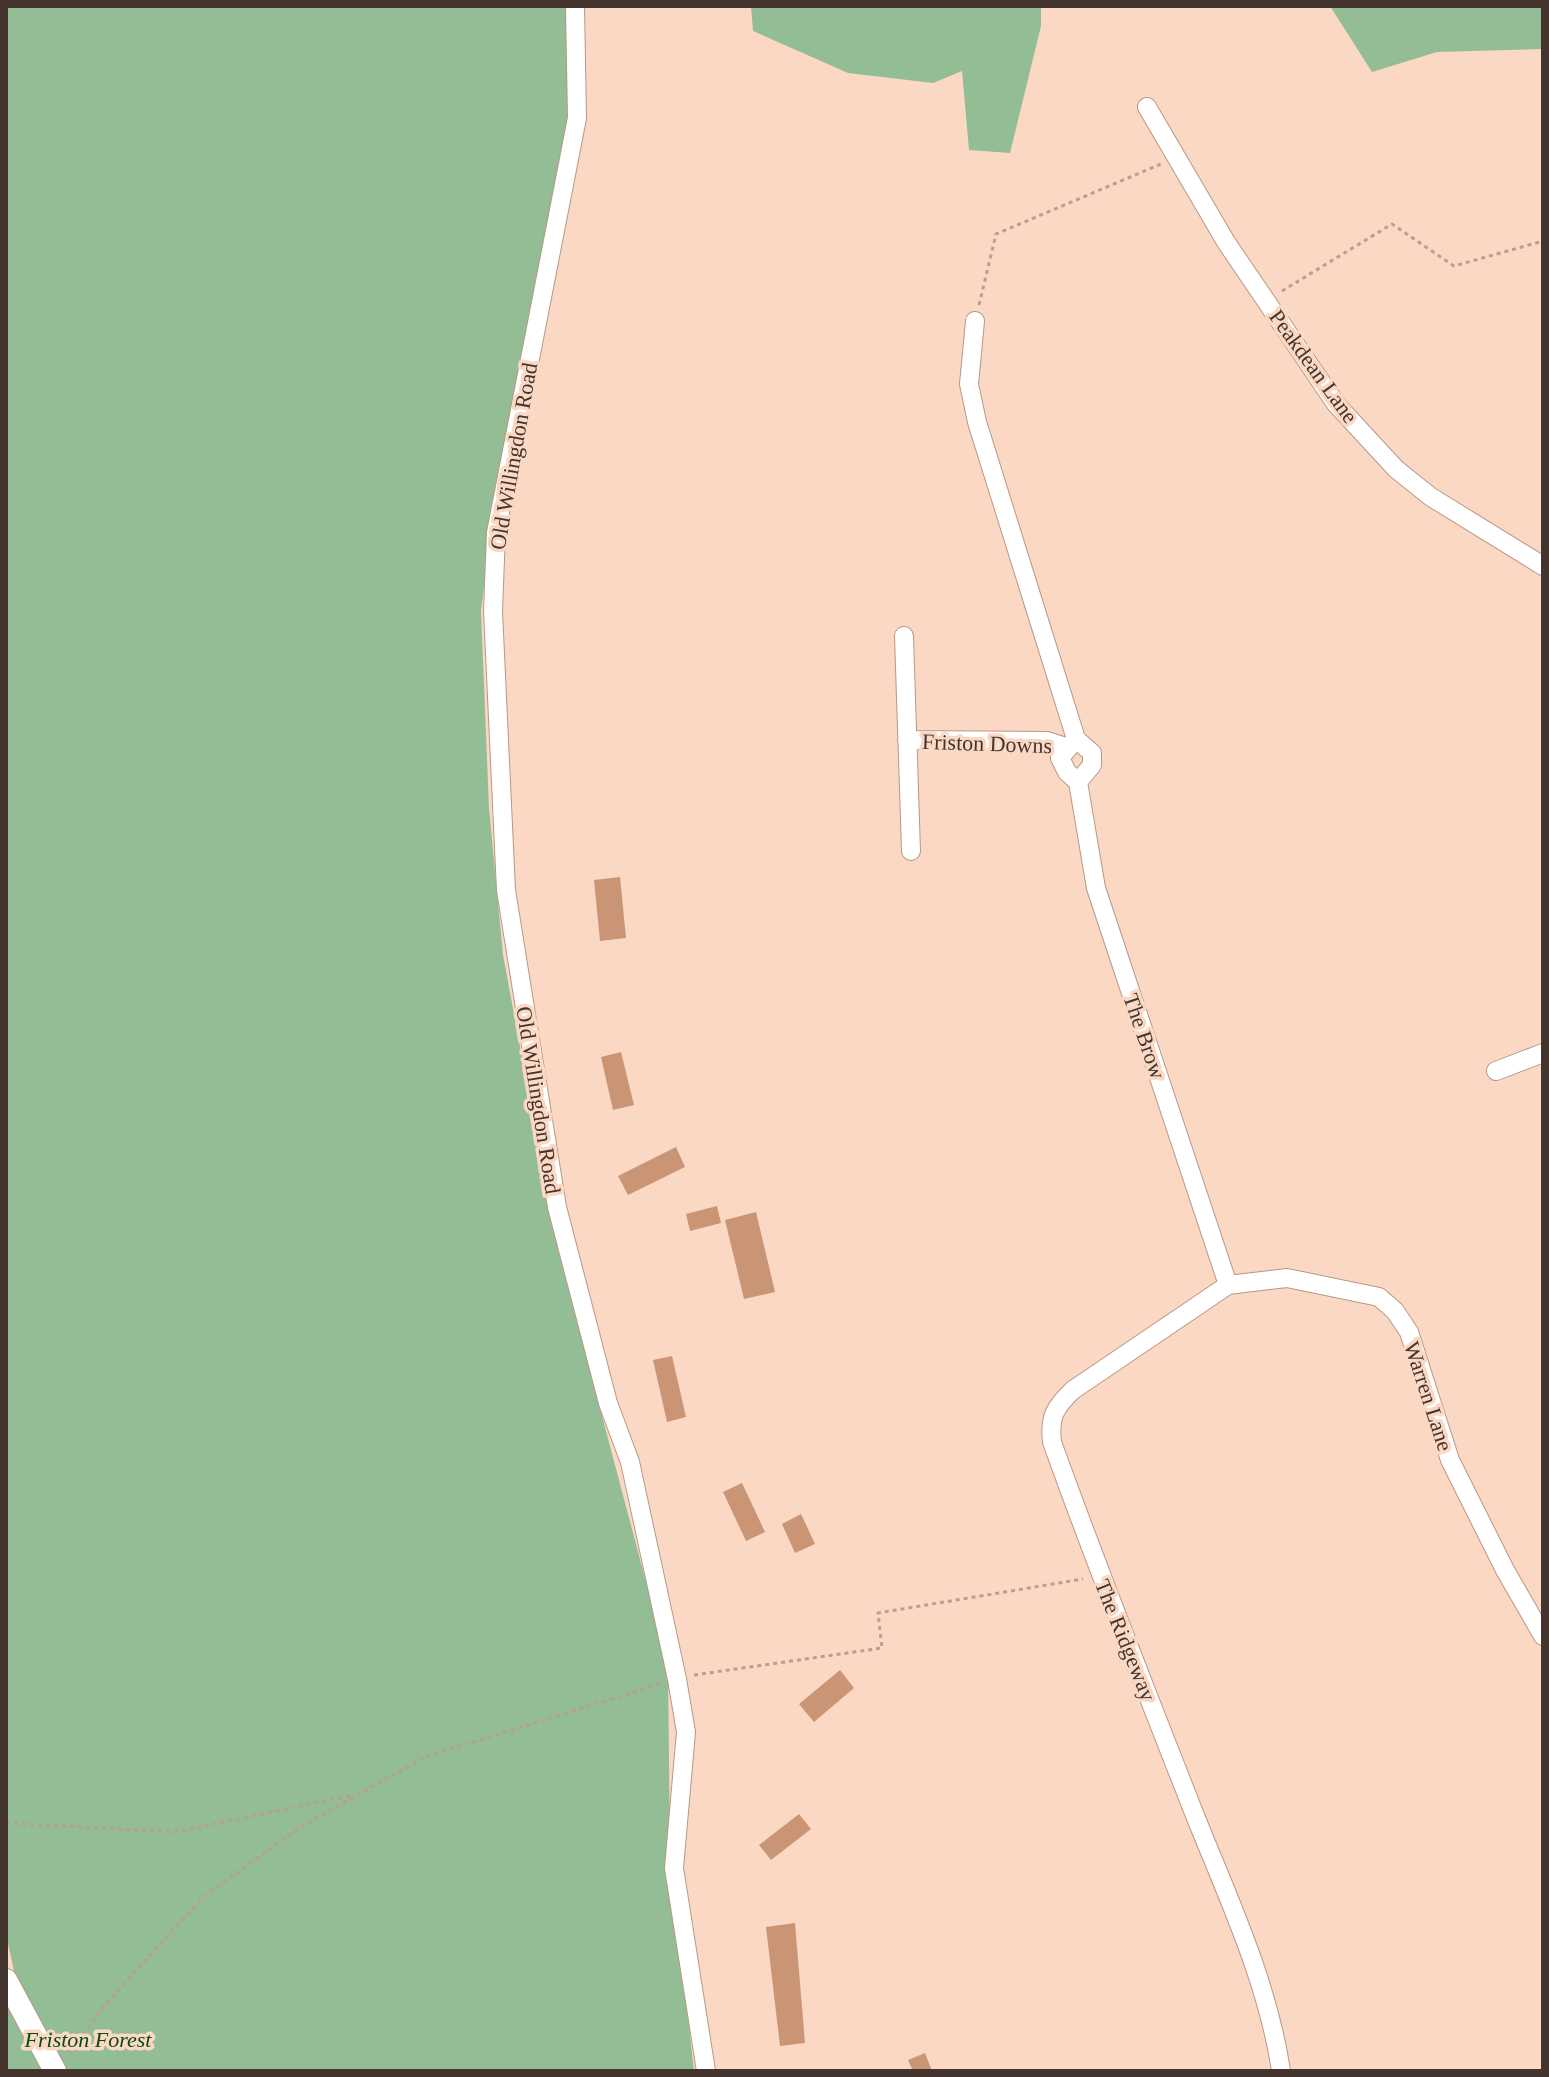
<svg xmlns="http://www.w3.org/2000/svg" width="1549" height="2077" font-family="'Times New Roman',serif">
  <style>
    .green { fill: #93bd95 }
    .building { fill: #c99575 }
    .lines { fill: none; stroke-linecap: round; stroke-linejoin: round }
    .minor-casing { stroke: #b89885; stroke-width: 20 }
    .tertiary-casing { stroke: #b89885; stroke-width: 24 }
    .path { stroke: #ba9f8f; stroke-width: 3; stroke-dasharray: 4 4; stroke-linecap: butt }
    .minor { stroke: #fff; stroke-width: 18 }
    .tertiary { stroke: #fff; stroke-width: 22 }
    .labels { text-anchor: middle; stroke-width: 7; stroke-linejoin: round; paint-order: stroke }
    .street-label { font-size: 22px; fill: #43352d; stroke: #fbd8c4 }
    .park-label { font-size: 22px; font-style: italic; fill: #054c15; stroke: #fbd8c4 }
  </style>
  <rect width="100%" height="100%" fill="#fbd8c4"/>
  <path class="green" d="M6,6H568V115L497,485L481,611L489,808L503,955L558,1250L668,1665L670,1856L694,2071H6V1980L28,2036L6,1934Z
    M751,6H1041V26L1010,153L969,150L962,71L933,83L848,73L753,31Z
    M1330,6H1543V49L1437,52L1372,72Z"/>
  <path class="building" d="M620,877L626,938L600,941L594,880Z
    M621,1052L634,1105L613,1110L601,1057Z
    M676,1147L685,1167L628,1195L618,1176Z
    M717,1206L721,1223L690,1231L686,1214Z
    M756,1212L775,1292L744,1299L725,1220Z
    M672,1356L686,1417L667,1422L653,1360Z
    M742,1483L765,1532L746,1541L723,1492Z
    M801,1514L815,1544L795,1553L782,1524Z
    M840,1670L854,1688L814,1722L799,1704Z
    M799,1814L811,1829L771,1860L759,1845Z
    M795,1923L805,2043L780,2046L766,1927Z
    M925,2053L932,2071H913L908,2060Z"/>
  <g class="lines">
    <g class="minor-casing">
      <path id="minor" d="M575,6L577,118L496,533L493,611L506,890L557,1207L608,1403L630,1462L677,1679L686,1732L674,1868L706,2071
        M1147,107L1226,242L1336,404L1396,469L1431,497L1543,566
        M975,321L969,384L977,422L1076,739L1060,758L1067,772L1078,782L1096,888L1228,1285
        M904,636L911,851
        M1076,739L1092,753V765L1078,782
        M907,740L1047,741L1066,747
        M1496,1071L1543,1053
        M1281,2071C1268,1983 1229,1900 1196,1818C1147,1693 1097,1568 1052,1442C1049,1417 1055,1407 1073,1390L1228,1285L1287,1278L1379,1297L1395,1311L1409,1332L1450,1460L1505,1570L1543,1636"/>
    </g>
    <g class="tertiary-casing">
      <path id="tertiary" d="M6,1980L55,2071"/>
    </g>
    <path class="path" d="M1282,291L1392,224L1454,266L1543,241
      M979,305L996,234L1161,164
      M694,1675L882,1648L878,1613L1083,1579
      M6,1823L176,1832L354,1795
      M69,2055L104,2006L203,1897L299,1828L427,1756L660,1684"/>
    <use href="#minor" class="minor"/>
    <use href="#tertiary" class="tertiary"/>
  </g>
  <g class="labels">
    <g class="street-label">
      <text transform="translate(1314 366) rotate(54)" y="8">Peakdean Lane</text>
      <text transform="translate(513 456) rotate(-80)" y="8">Old Willingdon Road</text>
      <text transform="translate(987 743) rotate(2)" y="8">Friston Downs</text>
      <text transform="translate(1145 1036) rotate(71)" y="8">The Brow</text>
      <text transform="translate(539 1100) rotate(81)" y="8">Old Willingdon Road</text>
      <text transform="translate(1429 1396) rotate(72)" y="8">Warren Lane</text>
      <text transform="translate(1126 1640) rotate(68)" y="8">The Ridgeway</text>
    </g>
    <g class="park-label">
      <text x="88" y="2047">Friston Forest</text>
    </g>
  </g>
  <rect width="1549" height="2077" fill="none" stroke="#43352d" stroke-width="16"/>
</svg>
